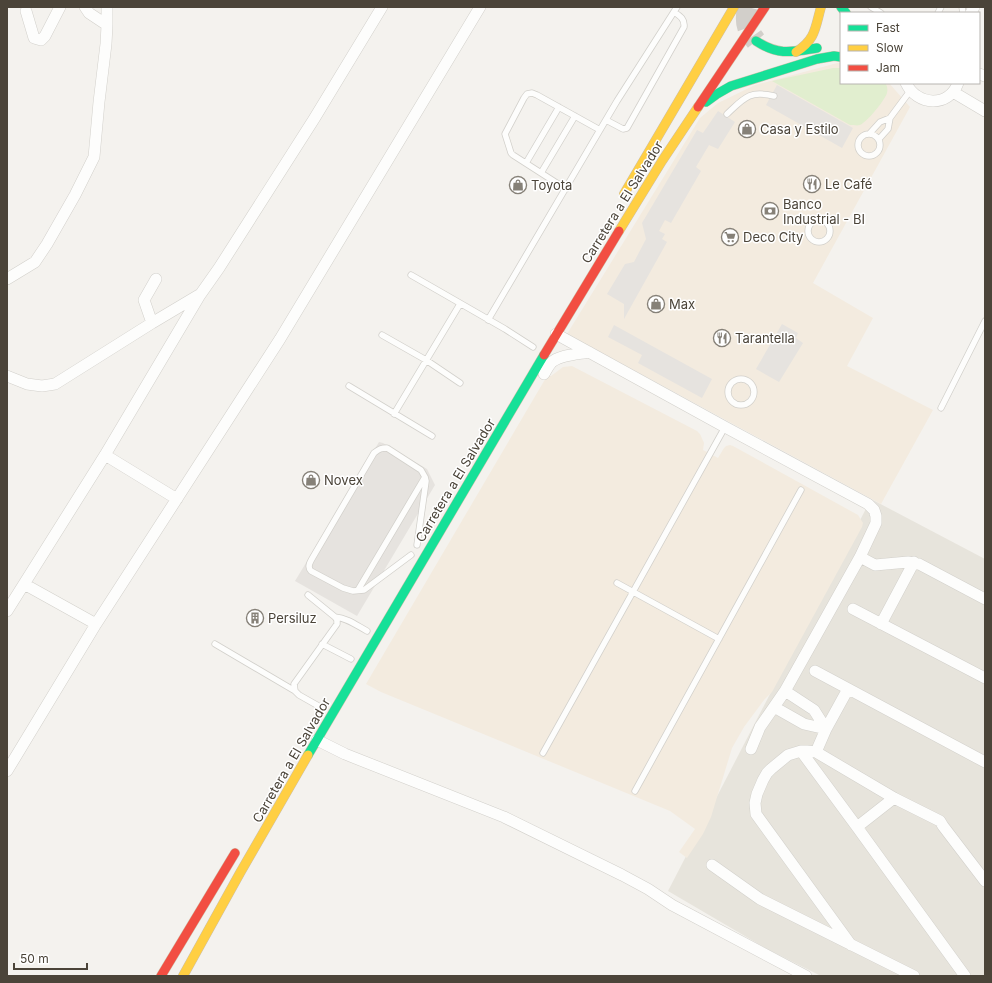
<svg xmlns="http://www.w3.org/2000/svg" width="992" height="983" font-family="Inter,sans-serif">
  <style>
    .residential { fill: #e7e4dc }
    .commercial { fill: #f3ebdf }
    .green { fill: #e1eecf }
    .parking { fill: #e6e3df }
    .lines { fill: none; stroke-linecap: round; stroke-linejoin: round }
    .highway-tunnel { stroke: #d2cfca; stroke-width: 21; stroke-dasharray: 21 10; stroke-linecap: butt }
    .lane-casing { stroke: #d2d0cb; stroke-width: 7 }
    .street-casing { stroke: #d2d0cb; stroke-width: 12 }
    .fast-casing { stroke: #ccbfa9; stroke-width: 10 }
    .slow-casing { stroke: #ccbfa9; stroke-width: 10 }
    .jam-casing { stroke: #ccbfa9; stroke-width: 10 }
    .lane { stroke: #fdfdfc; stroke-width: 5.5 }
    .street { stroke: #fdfdfc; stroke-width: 11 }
    .fast { stroke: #16e098; stroke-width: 9 }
    .slow { stroke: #ffcf43; stroke-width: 9 }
    .jam { stroke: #f24e42; stroke-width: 9 }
    .labels { text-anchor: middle; stroke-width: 3; stroke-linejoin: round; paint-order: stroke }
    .poi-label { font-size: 13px; fill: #4b4439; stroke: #fff; text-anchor: start }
    .street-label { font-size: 13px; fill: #4b4439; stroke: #fff }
  </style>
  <rect width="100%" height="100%" fill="#f4f2ee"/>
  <path class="residential" d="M871,499L985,559V976H821L767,949L668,891Z"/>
  <path class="commercial" d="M841,62V83H889L910,107L813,283L873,318L847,366L933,410L881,504L567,334L700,118L718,103L755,85Z
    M572,366L697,431L700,434L704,443L703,450L718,458L724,448L726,446L730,445L733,446L858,515L863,523L862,527L772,692L764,700L744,727L732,748L711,817L703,834L687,858L679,852L695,829L670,811L381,692L366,684L547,376H551L563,367Z"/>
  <path class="green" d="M833,68H841V83L886,84C887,87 888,89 887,93C885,100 867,122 860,125C857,126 854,125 850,125L772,81Z"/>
  <path class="parking" d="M777,85L853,128L842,148L766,105Z
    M718,111L735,122L718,149L709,145L696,167L701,171L671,223L665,220L659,231L665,234L662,239L667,242L624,319V304L607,294L625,264L634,262L646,239L642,223L697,130L703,133Z
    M782,324L798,333L796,338L803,343L779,382L756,369Z
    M614,325L712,379L702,398L638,363L642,355L608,337Z
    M379,442L383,443L427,469L435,485L357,616L295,581Z"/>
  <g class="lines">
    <path class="highway-tunnel" d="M748,7C744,22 747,30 756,41"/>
    <g class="lane-casing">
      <path id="lane" d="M871,7L881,13
        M962,7L963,13
        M938,13L941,7
        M727,114C744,98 749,90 774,96
        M606,120L623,129L627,128L684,27C685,19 680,16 674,12
        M870,133L880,122L890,118
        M858 145a11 11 0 1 1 22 0a11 11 0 1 1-22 0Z
        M879,139L888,129L890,118L910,91
        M526,163L559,107
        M541,173L575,116
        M566,189L513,155L511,153L505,134L524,98L527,94L532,93L537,95L600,130
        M808 231a11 11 0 1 1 22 0a11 11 0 1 1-22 0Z
        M411,275L505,329L533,347
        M488,320L617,101L677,7
        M382,335L426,360L460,383
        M728 392a13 13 0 1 1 26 0a13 13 0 1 1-26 0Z
        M349,386L432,436
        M941,408L985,321
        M394,414L460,304
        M411,555L364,590L353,591L343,588L311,571C307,567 310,562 313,557L374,453C379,449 381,448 387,448L421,470L425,477L426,481L417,545
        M617,583L719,639
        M358,590L425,477
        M308,595L335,617L337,620V624L294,684L295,691L299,695L322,708
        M335,617C347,618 356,625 367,631
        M215,644L295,691
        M322,644L351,659
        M543,753L725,427
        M635,791L801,490"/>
    </g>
    <g class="street-casing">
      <path id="street" d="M85,7L89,13L107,25
        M26,11L34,38L41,40L45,36L60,7
        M971,13L974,7
        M979,74L985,76
        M906,83C917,106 949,108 958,83
        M953,92L985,111
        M7,279L35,262L47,244L75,195L94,157L99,102L106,44L107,25V7
        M152,323L144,300L156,279
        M556,334L725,427L868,504L874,510L876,516V523L860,557L785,691L760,727L751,749
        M544,374C546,371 548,366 551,363C558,355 579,354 589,352
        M7,376L27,384L42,386L55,384L152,323L199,295
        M105,455L177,499
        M860,557L875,565L908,562L919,564L985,599
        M24,584L96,624
        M853,609L985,678
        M7,611L105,455L200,295L219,268L314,119L382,7
        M881,624L914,562
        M815,671L985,762
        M785,691L814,710L826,729
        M774,707L804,724L826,729
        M317,740L345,754L504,817L622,875L648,889L672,905L806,976
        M801,751L857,827L965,976
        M816,752L826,729L848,689
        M7,771L96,624L280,339L480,7
        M857,827L894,798
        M712,865L760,899L914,976
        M851,945L756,814L755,803L757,794L763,780L767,773L771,769L788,755L801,751H807L816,752L894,798L940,821L943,826L985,881"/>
    </g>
    <g class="fast-casing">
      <path id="fast" d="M841,7L846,13
        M756,41C779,56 792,52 817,48
        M706,102L717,94L731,86L817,59L834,56L841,57
        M308,755L544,355"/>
    </g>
    <g class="slow-casing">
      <path id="slow" d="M796,52C816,39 815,28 821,7
        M624,194L734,7
        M619,231L662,161L698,107
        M183,976L240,873L308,755"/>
    </g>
    <g class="jam-casing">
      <path id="jam" d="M698,107L765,7
        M544,355L619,231
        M161,976L235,853"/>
    </g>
    <use href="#lane" class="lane"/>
    <use href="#street" class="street"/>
    <use href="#fast" class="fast"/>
    <use href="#slow" class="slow"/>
    <use href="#jam" class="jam"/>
  </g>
  <defs>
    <g id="shop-ring" transform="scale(0.9)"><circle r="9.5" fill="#fff" stroke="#868178" stroke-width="1.5"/><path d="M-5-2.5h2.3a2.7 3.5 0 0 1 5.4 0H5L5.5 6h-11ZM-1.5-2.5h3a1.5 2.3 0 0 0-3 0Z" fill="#868178"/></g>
    <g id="restaurant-ring" transform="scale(0.9)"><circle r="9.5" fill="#fff" stroke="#868178" stroke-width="1.5"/><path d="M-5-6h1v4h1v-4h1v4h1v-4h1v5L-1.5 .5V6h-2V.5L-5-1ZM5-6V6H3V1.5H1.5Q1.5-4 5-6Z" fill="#868178"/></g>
    <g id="bank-ring" transform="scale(0.9)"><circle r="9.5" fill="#fff" stroke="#868178" stroke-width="1.5"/><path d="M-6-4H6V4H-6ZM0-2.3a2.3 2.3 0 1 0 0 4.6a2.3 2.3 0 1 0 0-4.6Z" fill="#868178"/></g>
    <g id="supermarket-ring" transform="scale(0.9)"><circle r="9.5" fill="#fff" stroke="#868178" stroke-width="1.5"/><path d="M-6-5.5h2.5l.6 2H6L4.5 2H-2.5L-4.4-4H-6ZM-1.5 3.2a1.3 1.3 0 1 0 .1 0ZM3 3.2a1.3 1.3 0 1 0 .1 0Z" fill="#868178"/></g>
    <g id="building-ring" transform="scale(0.9)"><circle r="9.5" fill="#fff" stroke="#868178" stroke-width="1.5"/><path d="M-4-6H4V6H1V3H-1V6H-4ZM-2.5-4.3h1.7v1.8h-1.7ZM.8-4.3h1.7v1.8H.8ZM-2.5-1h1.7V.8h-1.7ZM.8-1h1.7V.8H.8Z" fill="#868178"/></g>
  </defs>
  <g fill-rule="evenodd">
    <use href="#shop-ring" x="747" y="129"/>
    <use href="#restaurant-ring" x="812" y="184"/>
    <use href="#shop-ring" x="518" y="185"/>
    <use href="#bank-ring" x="770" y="211"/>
    <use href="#supermarket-ring" x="730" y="237"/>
    <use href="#shop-ring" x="656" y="304"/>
    <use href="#restaurant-ring" x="722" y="338"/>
    <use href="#shop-ring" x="311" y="480"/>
    <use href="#building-ring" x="255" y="618"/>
  </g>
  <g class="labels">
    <g class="poi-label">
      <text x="760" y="134">Casa y Estilo</text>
      <text x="825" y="189">Le Café</text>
      <text x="531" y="190">Toyota</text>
      <text x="783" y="209">Banco<tspan x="783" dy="15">Industrial - BI</tspan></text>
      <text x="743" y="242">Deco City</text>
      <text x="669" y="309">Max</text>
      <text x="735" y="343">Tarantella</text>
      <text x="324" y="485">Novex</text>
      <text x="268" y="623">Persiluz</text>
    </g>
    <g class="street-label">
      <text transform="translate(622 202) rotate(-58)" y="5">Carretera a El Salvador</text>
      <text transform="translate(455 480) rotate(-59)" y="5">Carretera a El Salvador</text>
      <text transform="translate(291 760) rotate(-60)" y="5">Carretera a El Salvador</text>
    </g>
  </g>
  <rect width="992" height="983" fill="none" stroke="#4b4439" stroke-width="16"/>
  <rect x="840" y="12" width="140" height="72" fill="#ffffff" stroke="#b7b4b0"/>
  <rect x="848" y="25" width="20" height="6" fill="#16e098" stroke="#b7b4b0"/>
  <text x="876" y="32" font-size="12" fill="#4b4439">Fast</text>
  <rect x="848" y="45" width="20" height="6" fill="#ffcf43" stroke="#b7b4b0"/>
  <text x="876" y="52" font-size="12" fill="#4b4439">Slow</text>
  <rect x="848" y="65" width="20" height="6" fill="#f24e42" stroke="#b7b4b0"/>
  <text x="876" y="72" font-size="12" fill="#4b4439">Jam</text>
  <path d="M14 963v6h73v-6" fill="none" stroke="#4b4439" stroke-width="2"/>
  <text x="20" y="963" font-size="12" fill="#4b4439" stroke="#ffffff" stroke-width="3" paint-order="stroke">50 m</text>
</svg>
